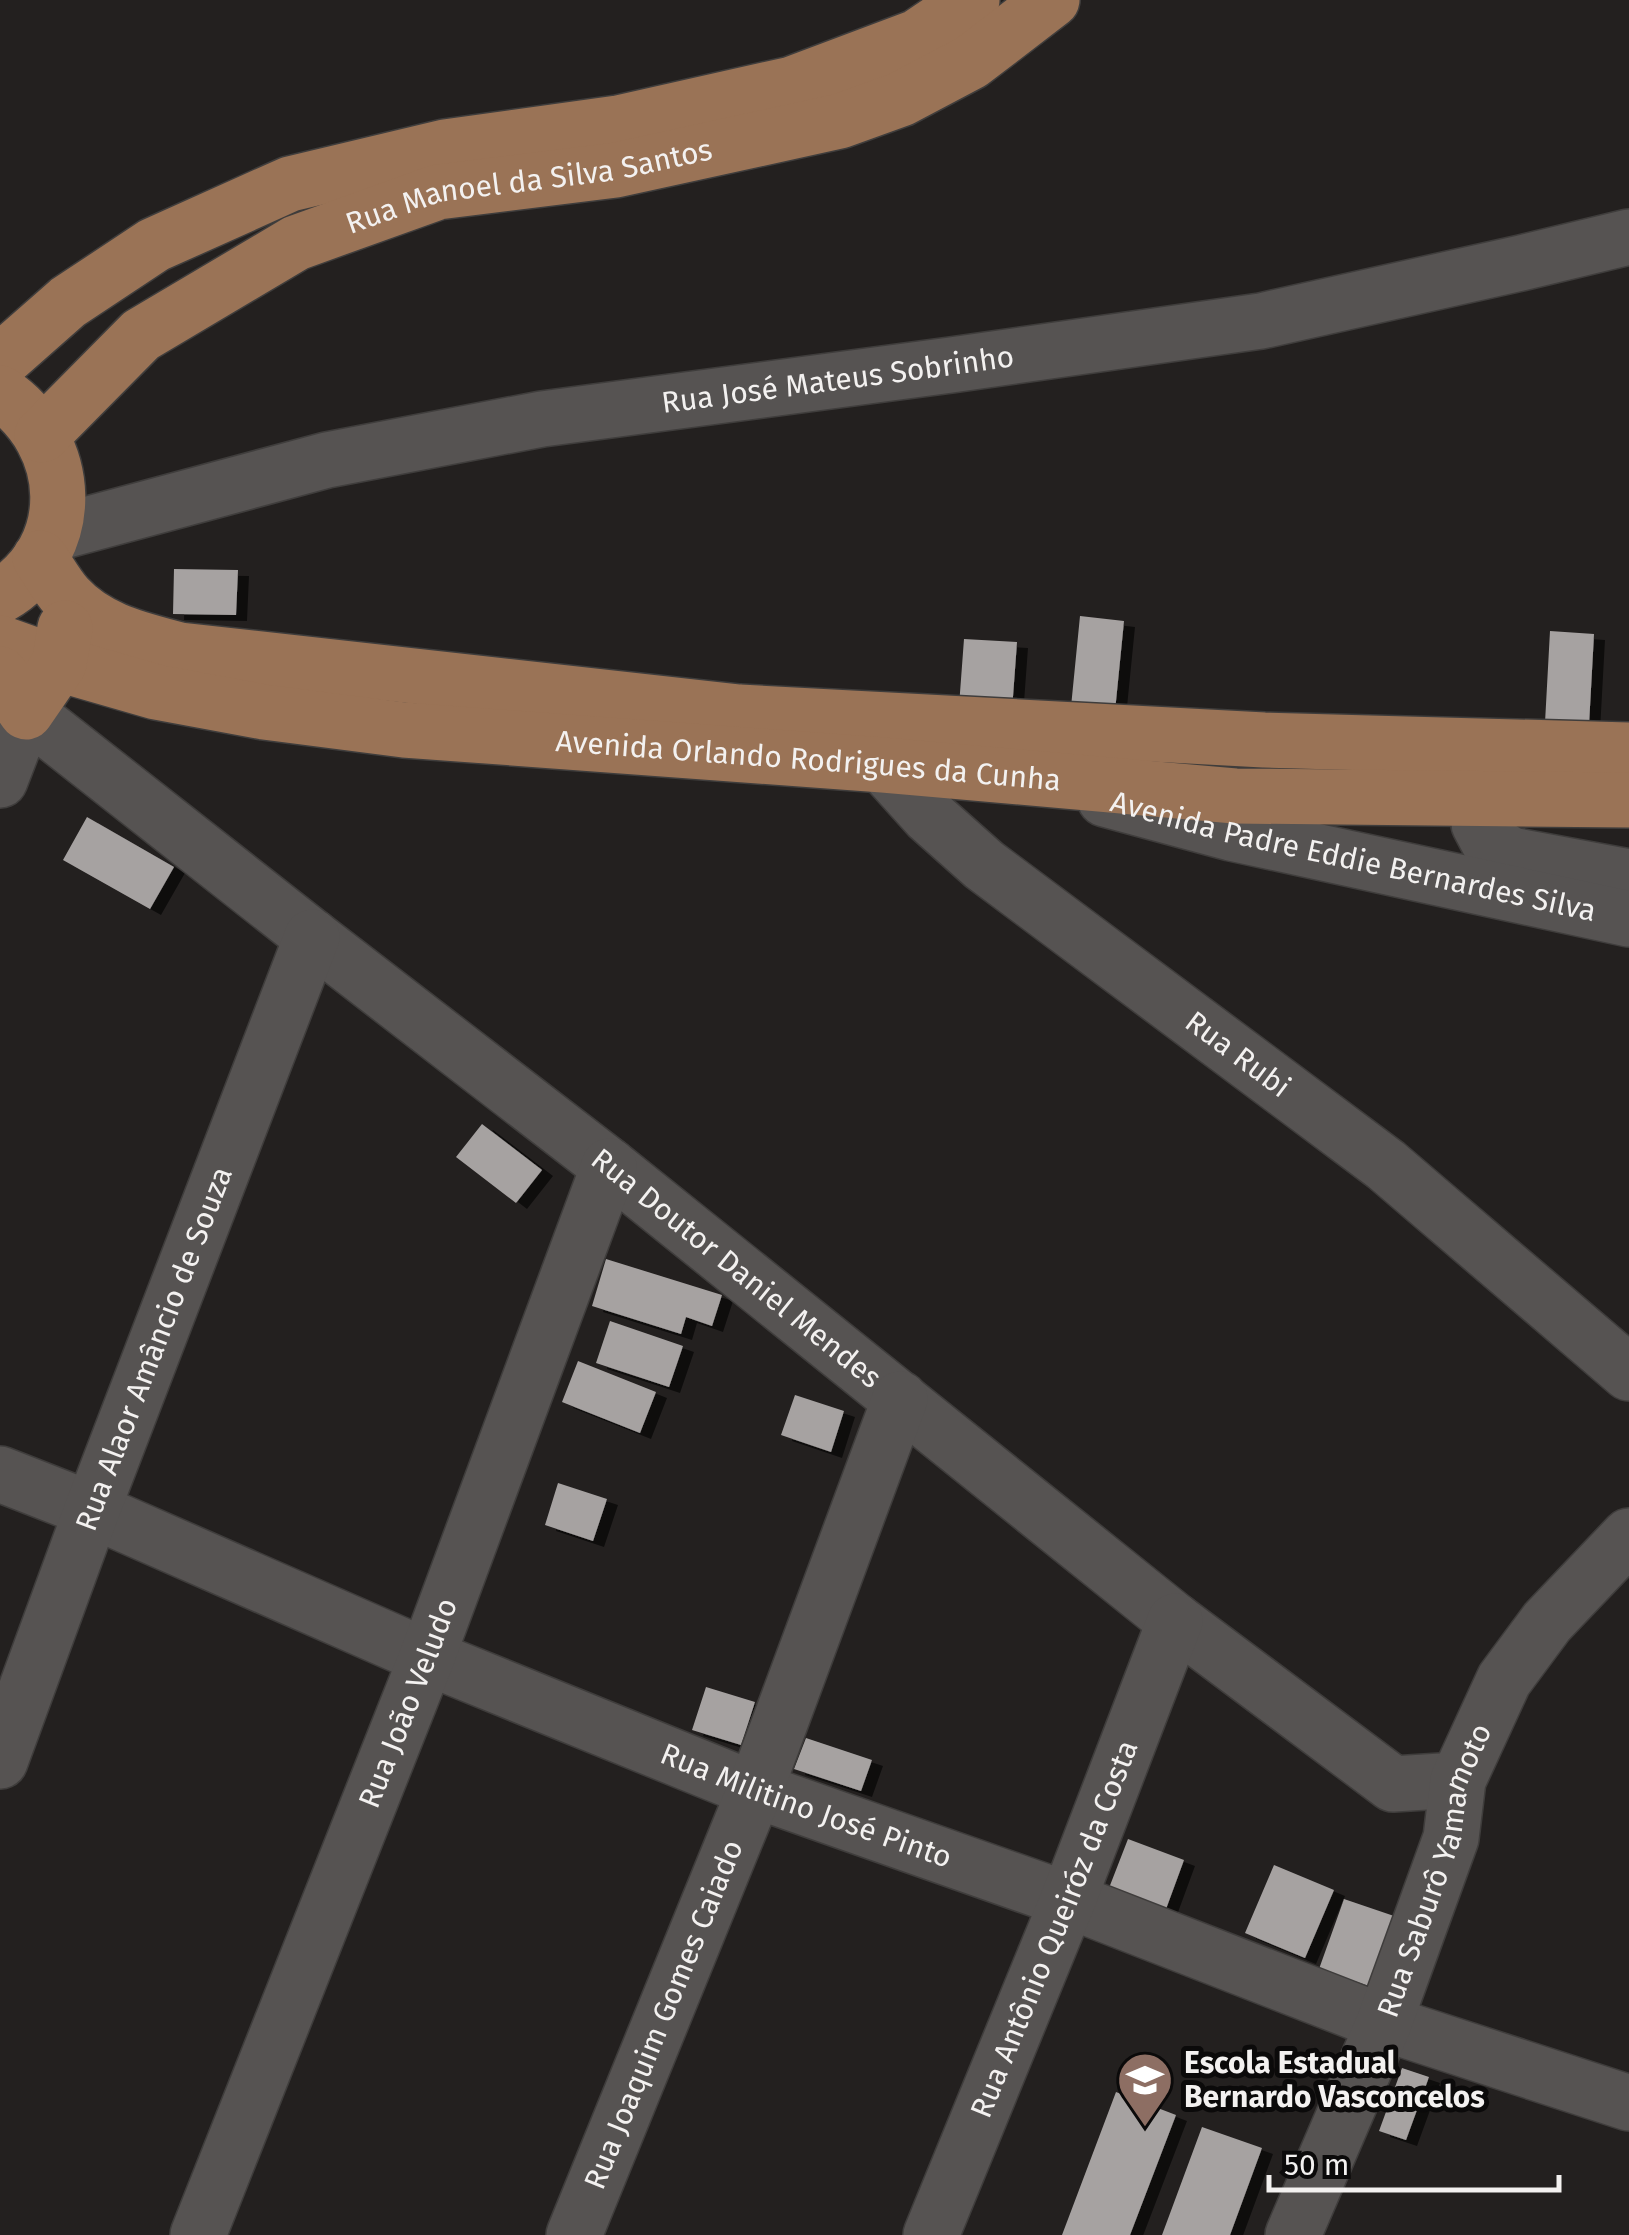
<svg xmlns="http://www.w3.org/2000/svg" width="1629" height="2235" font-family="'Fira Sans',sans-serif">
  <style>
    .building { fill: #a6a2a1; filter: url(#shadow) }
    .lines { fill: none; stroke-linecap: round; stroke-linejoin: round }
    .minor-casing { stroke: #3f3d3c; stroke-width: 58 }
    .major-casing { stroke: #3f3d3c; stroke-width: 58 }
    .minor { stroke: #565352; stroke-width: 55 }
    .major { stroke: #9a7356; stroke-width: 55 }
    .labels { text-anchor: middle; stroke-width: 10; stroke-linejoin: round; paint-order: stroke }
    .street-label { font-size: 30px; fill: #f3f1f0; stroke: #0b0a0a }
    .poi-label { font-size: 30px; font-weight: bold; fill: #f3f1f0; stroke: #0b0a0a; text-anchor: start }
  </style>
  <defs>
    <filter id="shadow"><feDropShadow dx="11" dy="6" stdDeviation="0" flood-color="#0009"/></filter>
  </defs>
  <rect width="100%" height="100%" fill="#23201f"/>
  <path class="building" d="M174,569L238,570L236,615L173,614Z
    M1080,616L1124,621L1114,721L1070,717Z
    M1550,631L1594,634L1588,743L1544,741Z
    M964,639L1017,642L1012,710L959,706Z
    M87,817L174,867L150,909L63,860Z
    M482,1124L542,1170L516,1203L456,1157Z
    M606,1259L722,1295L712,1326L686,1317L681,1334L592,1306Z
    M610,1321L683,1346L669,1387L596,1363Z
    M578,1361L656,1392L640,1433L562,1402Z
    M795,1395L844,1411L831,1452L781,1435Z
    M558,1483L607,1499L593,1541L545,1525Z
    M706,1687L755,1702L741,1745L692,1730Z
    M806,1738L872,1760L861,1791L794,1769Z
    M1128,1839L1184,1860L1166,1909L1109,1888Z
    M1274,1865L1334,1890L1305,1958L1245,1933Z
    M1344,1899L1394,1916L1369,1986L1319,1969Z
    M1402,2068L1429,2077L1406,2140L1379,2131Z
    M1116,2092L1176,2115L1130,2235H1062Z
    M1202,2127L1262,2148L1230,2235H1162Z"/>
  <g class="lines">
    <g class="minor-casing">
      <g id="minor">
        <path id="s1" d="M52,534L327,460L542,419L951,365L1261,321L1521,263L1629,237"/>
        <path id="s2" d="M881,732L883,765L929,816L984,865L1386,1165L1629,1373"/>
        <path d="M1479,754V824L1488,841L1511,855L1629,877"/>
        <path id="s3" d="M0,780L26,712L312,937L609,1166L1175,1621L1393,1784L1458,1780"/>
        <path id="s4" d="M1105,799L1231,833L1629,919"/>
        <path id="s5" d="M0,1474L92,1510L427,1657L755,1790L1068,1900L1384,2023L1629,2103"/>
        <path id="s6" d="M0,1761L92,1510L312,937"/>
        <path id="s7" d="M198,2235L427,1657L609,1166"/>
        <path id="s8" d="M574,2235L755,1790L900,1399"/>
        <path id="s9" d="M931,2235L1068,1900L1175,1621"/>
        <path id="s10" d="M1293,2235L1384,2023L1451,1838L1458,1780L1504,1680L1547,1622L1629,1536"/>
      </g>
    </g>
    <g class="major-casing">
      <g id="major">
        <path d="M0,362L68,302L154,245L290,184L445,147L618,123L792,84L917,37L972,0"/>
        <path d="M0,393C74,442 80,550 0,596"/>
        <path id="s11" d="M42,435L141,335L296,243L438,192L616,170L840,121L901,99L971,62L1052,0"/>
        <path d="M40,558C49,571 57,586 67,597C97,630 139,639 180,650L739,712L1264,740L1629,750"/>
        <path id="s12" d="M0,643L59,664L156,692L264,712L404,730L883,765L1235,796L1629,800"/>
        <path d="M0,674L26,712L59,664L65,628"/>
      </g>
    </g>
    <use href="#minor" class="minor"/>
    <use href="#major" class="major"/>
  </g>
  <defs>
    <g id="school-pin" transform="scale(2.875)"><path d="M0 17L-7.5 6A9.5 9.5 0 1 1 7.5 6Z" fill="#8d6e63" stroke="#0b0a0a"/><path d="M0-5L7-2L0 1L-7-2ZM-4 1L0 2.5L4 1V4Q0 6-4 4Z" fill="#fff"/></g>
  </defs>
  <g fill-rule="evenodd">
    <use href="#school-pin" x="1145" y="2080"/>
  </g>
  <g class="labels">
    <g class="street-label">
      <text dy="10" stroke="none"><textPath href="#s11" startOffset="562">Rua Manoel da Silva Santos</textPath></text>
      <text dy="10" stroke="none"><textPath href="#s1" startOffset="802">Rua José Mateus Sobrinho</textPath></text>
      <text dy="10" stroke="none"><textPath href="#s12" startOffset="820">Avenida Orlando Rodrigues da Cunha</textPath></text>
      <text dy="10" stroke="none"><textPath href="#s4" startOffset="255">Avenida Padre Eddie Bernardes Silva</textPath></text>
      <text dy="10" stroke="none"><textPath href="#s2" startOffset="492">Rua Rubi</textPath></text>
      <text dy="10" stroke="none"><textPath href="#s3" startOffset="975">Rua Doutor Daniel Mendes</textPath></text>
      <text dy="10" stroke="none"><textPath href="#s6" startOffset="440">Rua Alaor Amâncio de Souza</textPath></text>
      <text dy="10" stroke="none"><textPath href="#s7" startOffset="572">Rua João Veludo</textPath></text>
      <text dy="10" stroke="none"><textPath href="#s5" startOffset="872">Rua Militino José Pinto</textPath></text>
      <text dy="10" stroke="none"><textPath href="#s10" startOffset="392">Rua Saburô Yamamoto</textPath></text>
      <text dy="10" stroke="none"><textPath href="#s9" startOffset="330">Rua Antônio Queiróz da Costa</textPath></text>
      <text dy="10" stroke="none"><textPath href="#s8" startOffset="238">Rua Joaquim Gomes Caiado</textPath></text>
    </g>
    <g class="poi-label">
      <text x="1184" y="2073">Escola Estadual<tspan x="1184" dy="34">Bernardo Vasconcelos</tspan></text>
    </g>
  </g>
  <path d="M1269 2175v15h290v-15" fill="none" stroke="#f3f1f0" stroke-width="5"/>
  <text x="1284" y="2175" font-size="30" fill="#f3f1f0" stroke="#0b0a0a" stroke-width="8" paint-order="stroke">50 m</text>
</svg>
